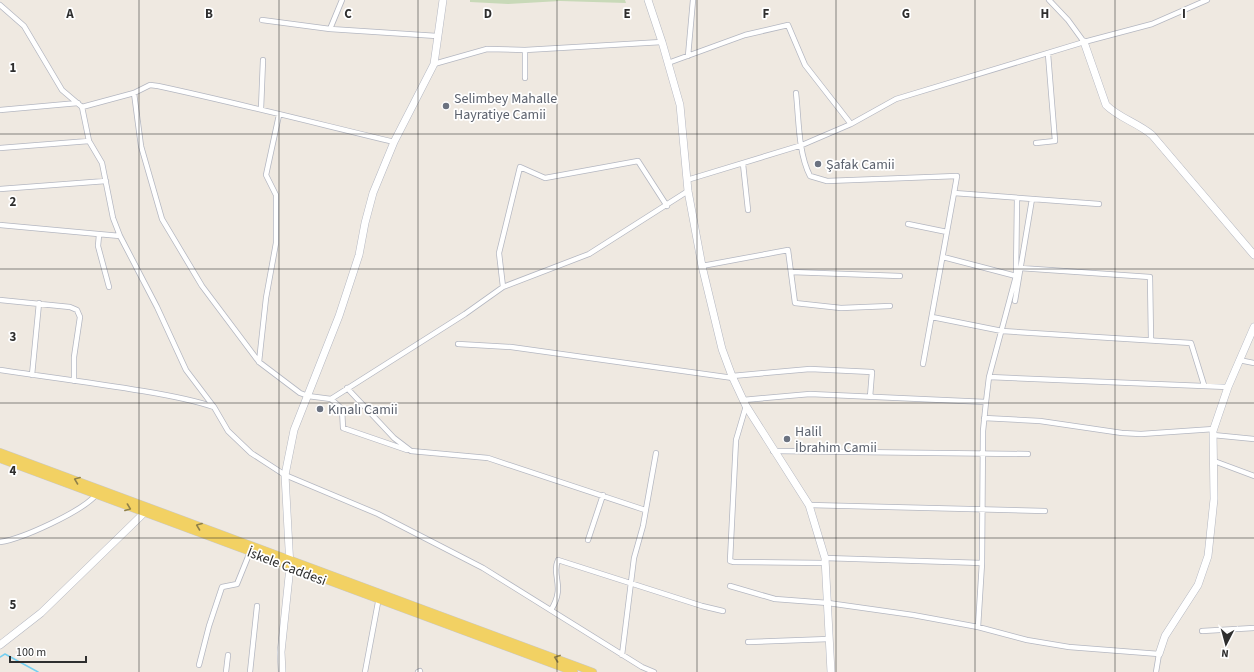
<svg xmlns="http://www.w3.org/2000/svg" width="1254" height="672" font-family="'Source Sans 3',sans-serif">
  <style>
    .cemetery { fill: #c8d9b8 }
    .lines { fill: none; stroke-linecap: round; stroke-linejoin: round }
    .stream { stroke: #75cff0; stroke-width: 1.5 }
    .street-casing { stroke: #b4b7c1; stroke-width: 6 }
    .secondary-casing { stroke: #b4b7c1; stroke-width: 8 }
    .primary-casing { stroke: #c9c9c9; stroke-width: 8 }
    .street { stroke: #fff; stroke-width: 4.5 }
    .secondary { stroke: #fff; stroke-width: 7 }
    .primary { stroke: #f2d163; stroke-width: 7 }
    .oneway { stroke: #908048 }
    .grid { fill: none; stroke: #2e2e2e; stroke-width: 1; stroke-opacity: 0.55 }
    .worship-dot { fill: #6b7280; stroke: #fff; stroke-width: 1.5 }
    .labels { text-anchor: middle; stroke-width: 3.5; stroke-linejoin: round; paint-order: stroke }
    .worship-label { font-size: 14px; fill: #5b616d; stroke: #fff; text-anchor: start }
    .street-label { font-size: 14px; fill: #2e2e2e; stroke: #fff }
    .grid-label { font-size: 13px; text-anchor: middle; font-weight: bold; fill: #2e2e2e; stroke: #fff; stroke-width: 3.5; stroke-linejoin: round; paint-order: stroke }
  </style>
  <rect width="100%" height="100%" fill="#efe9e1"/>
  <path class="cemetery" d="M470,0H625L626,3L560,1L508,4L470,2Z"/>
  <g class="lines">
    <path class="stream" d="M0,657L5,654L38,672"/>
    <g class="street-casing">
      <path id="street" d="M1049,0L1068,20L1084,42
        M0,5L24,26L62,90L82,107L134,93L150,85L158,86C237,103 315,123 394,142
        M262,20L330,29L437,36
        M330,29L342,0
        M525,50V78
        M688,56L693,0
        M668,63L745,35L788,25L805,65L851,124
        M434,64L487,49L525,50L662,42
        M134,93L141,146L162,219L202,286L259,362L300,393L308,396L331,399L465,314L503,287L589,254L688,191
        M796,93C799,120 798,152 810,176L827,181L957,176L954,193L1099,204
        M82,107L89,141L102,163L113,218L120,236L157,307L186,370L214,407L228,431L251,453L285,475L378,514L483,568L642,667L654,672
        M261,109L263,60
        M0,110L78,103
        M1036,143L1055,141L1048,54
        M0,148L89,141
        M743,164L748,210
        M687,180L802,145L851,124L896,99L1084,42L1152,24L1207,0
        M0,189L106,181
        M908,224L947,232
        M0,225L120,236
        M99,235L98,246L109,287
        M943,257L1016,276
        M702,266L788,250L795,303L841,308L890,306
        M1020,268L1150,277L1151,340
        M791,272L900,276
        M503,287L499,253L520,167L545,178L638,161L667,206
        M0,300L70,307L77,310L80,317L74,357V381
        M1015,301L1032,199
        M932,317L1002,331L1191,343L1204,385
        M458,344L511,347L733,378
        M1239,360L1254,363
        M259,362L266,298L276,243V195L266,175L279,115
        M923,364L954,193
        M0,370C48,377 95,383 143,391C167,395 191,399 214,407
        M32,375L39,303
        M732,376L810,369L872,372L870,397
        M989,377L1228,387
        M347,388L394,438L411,451L488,458L645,510
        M331,399L342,409L343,428L407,450
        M743,400L810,394L986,402L983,431L982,563L978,627
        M986,402L989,377L1016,276L1017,198
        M746,406L736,440L730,561L734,562L825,563
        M984,418L1040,421L1122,433L1141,434L1214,429
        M1213,435L1254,439
        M773,451L1028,454
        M1214,461L1254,476
        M809,505L1045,511
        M588,540L603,495
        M0,542C22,539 81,512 96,495
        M825,558L982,563
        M730,586L775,599L828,603L913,615L978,627L1027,640L1069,647L1159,654L1156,672
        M551,610C566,586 551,576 558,560L702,606L723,611
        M1202,631L1254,628
        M748,642L829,639
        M622,655L634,558L643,526L656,453
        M199,665L209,626L222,587L237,584L250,552
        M226,672L228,655
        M250,672L257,606
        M365,672L379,597
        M418,672L420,671"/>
    </g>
    <g class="secondary-casing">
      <path id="secondary" d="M648,0L662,42L680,105L688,191L702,266L722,349L732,376L746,406L809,505L825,558L831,672
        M1084,42L1106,105C1119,118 1138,123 1152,135L1254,255
        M0,645L41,613L144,513
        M1159,654L1165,636L1198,585L1208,556L1214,499L1213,431L1228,387L1254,327
        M282,672L281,652L290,567L285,475L294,430L339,316L359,255L365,223L373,193L394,142L434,64L443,0"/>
    </g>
    <g class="primary-casing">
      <path id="primary" d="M0,452L593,672
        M0,459L574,672"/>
    </g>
    <use href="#street" class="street"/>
    <use href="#secondary" class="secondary"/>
    <use href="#primary" class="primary"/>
  </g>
  <defs><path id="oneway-chevron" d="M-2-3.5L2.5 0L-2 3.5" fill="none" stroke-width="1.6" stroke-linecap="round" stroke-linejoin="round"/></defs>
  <g class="oneway">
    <use href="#oneway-chevron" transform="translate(77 480) rotate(-159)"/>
    <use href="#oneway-chevron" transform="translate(128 508) rotate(21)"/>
    <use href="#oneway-chevron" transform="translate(199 526) rotate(-159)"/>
    <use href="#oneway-chevron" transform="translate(557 658) rotate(-160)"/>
  </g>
  <path class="grid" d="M139,0V672M279,0V672M418,0V672M557,0V672M697,0V672M836,0V672M975,0V672M1115,0V672M0,134H1254M0,269H1254M0,403H1254M0,538H1254"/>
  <g class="worship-dot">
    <circle cx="446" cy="106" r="4"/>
    <circle cx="818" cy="164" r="4"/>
    <circle cx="320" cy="409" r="4"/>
    <circle cx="787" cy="439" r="4"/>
  </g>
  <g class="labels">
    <g class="worship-label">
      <text x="454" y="103">Selimbey Mahalle<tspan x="454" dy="16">Hayratiye Camii</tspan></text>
      <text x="826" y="169">Şafak Camii</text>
      <text x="328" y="414">Kınalı Camii</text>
      <text x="795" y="436">Halil<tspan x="795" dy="16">İbrahim Camii</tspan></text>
    </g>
    <g class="street-label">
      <text transform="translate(287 566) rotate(21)" y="5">İskele Caddesi</text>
    </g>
  </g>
  <g class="grid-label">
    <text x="70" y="18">A</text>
    <text x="209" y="18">B</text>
    <text x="348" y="18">C</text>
    <text x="488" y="18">D</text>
    <text x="627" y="18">E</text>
    <text x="766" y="18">F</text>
    <text x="906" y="18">G</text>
    <text x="1045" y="18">H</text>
    <text x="1184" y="18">I</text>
    <text x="13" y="72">1</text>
    <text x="13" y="206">2</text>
    <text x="13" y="341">3</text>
    <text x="13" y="475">4</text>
    <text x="13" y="609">5</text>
  </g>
  <g transform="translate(1226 644) rotate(186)" stroke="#ffffff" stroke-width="3" paint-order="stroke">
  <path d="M0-3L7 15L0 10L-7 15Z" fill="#2e2e2e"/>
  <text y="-6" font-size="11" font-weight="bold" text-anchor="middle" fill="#2e2e2e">N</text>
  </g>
  <path d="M10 656v6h76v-6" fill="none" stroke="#2e2e2e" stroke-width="2"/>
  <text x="16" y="656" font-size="12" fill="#2e2e2e" stroke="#ffffff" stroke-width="3" paint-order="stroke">100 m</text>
</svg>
